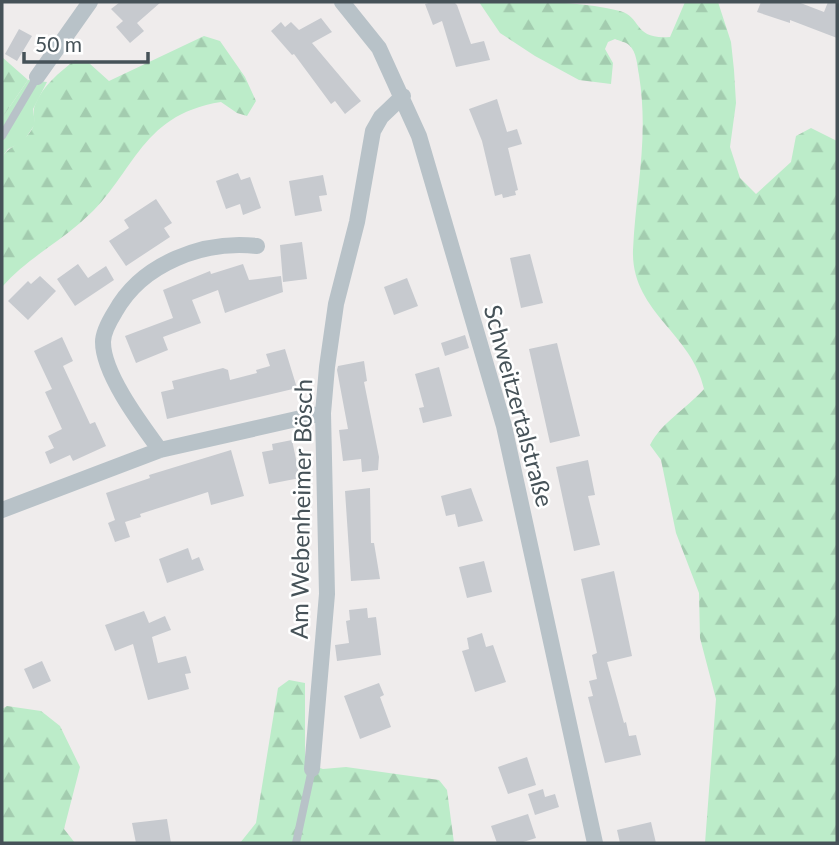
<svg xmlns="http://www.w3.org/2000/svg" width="839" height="845" font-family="Lato,sans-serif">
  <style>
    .grass { fill: #bcecc9 }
    .forest { fill: url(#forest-firs) }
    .building { fill: #c7cacf }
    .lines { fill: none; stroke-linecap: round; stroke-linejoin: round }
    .lane { stroke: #b8c2c8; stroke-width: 8 }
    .street { stroke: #b8c2c8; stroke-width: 16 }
    .labels { text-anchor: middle; stroke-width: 5; stroke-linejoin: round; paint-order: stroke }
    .street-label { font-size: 24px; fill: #465258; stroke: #fff }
  </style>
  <defs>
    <pattern id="forest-firs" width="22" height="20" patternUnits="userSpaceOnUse" patternTransform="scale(1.75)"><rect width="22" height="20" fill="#bcecc9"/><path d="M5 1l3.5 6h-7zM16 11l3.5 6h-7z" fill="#a3ccaf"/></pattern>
  </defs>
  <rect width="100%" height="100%" fill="#efecec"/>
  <path class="grass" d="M28,80L47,82L33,109L35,124L23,142L8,149L2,157V118Z"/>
  <path class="forest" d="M479,2C527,2 574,0 620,11C642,17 633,40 670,37L685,2H718L731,42L734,70L736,103L730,147L740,178L756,194L791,162L796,136L811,128L837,141V843H705L716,699L700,638L699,593L676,533L661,460L650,445C662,422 686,409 704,389C692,333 631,312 633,250C636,188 649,138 639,75C637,65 637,52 629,45C626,42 619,41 615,39L608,42L605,49L613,63L611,84L579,80L535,56L500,33Z
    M204,36L220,41L245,77L256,101L247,116L237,113L221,102C137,115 134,179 80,223C53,246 26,260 2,287V157C11,144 26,143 33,127C36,120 32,112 35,105C44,84 58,74 75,60L89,63L109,81Z
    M2,57L28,80L2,118Z
    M289,680L305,683V763L323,769L346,767L439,780L447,790L454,843H240L256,823L278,688Z
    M7,706L41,711L60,726L80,767L64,829L75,843H2V709Z"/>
  <path class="building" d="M120,2H161L137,23L144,31L130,43L116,27L123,21L111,9Z
    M432,2H454L457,5L471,44L484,41L490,60L456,67L442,21L433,25L425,4Z
    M761,2H798L824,12L828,2H837V38L790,20V23L757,12Z
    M321,18L332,32L312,43L361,101L345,114L335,101L331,104L294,54L292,55L271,31L281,22L285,27L291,22L299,30Z
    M19,29L32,36L17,61L5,54Z
    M497,99L507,132L517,129L522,144L508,148L518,190L515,191L516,195L503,198L502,194L495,196L482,141L469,109Z
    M238,173L241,180L250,177L261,208L243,215L240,204L226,209L216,181Z
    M323,175L327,195L319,196L322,211L295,216L289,181Z
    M156,199L172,223L164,228L170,237L126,266L109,241L129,228L124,220Z
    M302,242L307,279L283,282L280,245Z
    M530,254L543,303L521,308L510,258Z
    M78,264L88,278L106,266L114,280L75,306L57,279Z
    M243,264L249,280L281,276L283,292L225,313L218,290L192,300L201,323L163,337L168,350L136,363L125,336L173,318L163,290L210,271L211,274Z
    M40,276L56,291L28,320L8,301L28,281L31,284Z
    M407,278L418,306L394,315L384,287Z
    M465,335L469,348L445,356L441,343Z
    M62,337L73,361L63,366L90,424L95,422L106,446L73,461L70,455L50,464L45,452L54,448L48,436L62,429L45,392L52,389L34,351Z
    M557,343L580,436L550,443L529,349Z
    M285,349L297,388L167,419L161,392L174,389L172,381L223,368L228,370L230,380L257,373L256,370L270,366L266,354Z
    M364,361L367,381L364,382L379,457L378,470L362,472L361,459L343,461L339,430L348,429L337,370L338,366Z
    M439,367L452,416L423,423L419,408L424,407L415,374Z
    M292,440L300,478L269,484L262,452L273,450L272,444Z
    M231,450L244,496L211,505L208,492L140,514L141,517L125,522L130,537L115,542L108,523L115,520L106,493L150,478L149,475Z
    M588,460L595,495L588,496L600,545L574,551L556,467Z
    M370,488L371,543H374L380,579L351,581L345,491Z
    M471,488L483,521L458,527L455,514L446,516L441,496Z
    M188,548L192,560L199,557L204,570L167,583L159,559Z
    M484,561L492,592L467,598L459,567Z
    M614,571L632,656L607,662L624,723L626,722L629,736L636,735L641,755L605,763L588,697L593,696L589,681L597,679L592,655L597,653L581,579Z
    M367,608L368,618L376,617L381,655L337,661L335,645L349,643L346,621L350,620L349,610Z
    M144,611L149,623L165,616L171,630L152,637L158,663L186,656L191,673L185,674L189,689L148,700L133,644L115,651L105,625Z
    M482,633L486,647L493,645L506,682L475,692L462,651L469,649L467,638Z
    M42,661L51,681L33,689L24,669Z
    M379,683L384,695L380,697L391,727L360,739L344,696Z
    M527,757L536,785L508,794L498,767Z
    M543,789L545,797L555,794L559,807L535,815L528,794Z
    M528,814L536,838L520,843H497L491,826Z
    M167,819L171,843H136L132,823Z
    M651,822L656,843H620L617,830Z"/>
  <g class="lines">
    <path class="lane" d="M2,136L37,77
      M296,843L312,769"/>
    <path class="street" d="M342,2L379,48L419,136L504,426L595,843
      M37,77L90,2
      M160,450C141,424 103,374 103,342C103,332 110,320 115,312C142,263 204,240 257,246
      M2,510L160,450L323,413
      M312,769L327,594L323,413L327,367L336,304L357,222L373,131L381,117L403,96"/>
  </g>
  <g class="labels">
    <g class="street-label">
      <text transform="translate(518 406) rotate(75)" y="8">Schweitzertalstraße</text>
      <text transform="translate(302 509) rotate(-89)" y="8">Am Webenheimer Bösch</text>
    </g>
  </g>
  <rect width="839" height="845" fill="none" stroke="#465258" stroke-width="7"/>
  <path d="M24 52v10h124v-10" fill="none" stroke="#465258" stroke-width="3.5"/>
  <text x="35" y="52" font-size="21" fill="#465258" stroke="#ffffff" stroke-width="5" paint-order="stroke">50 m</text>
</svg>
